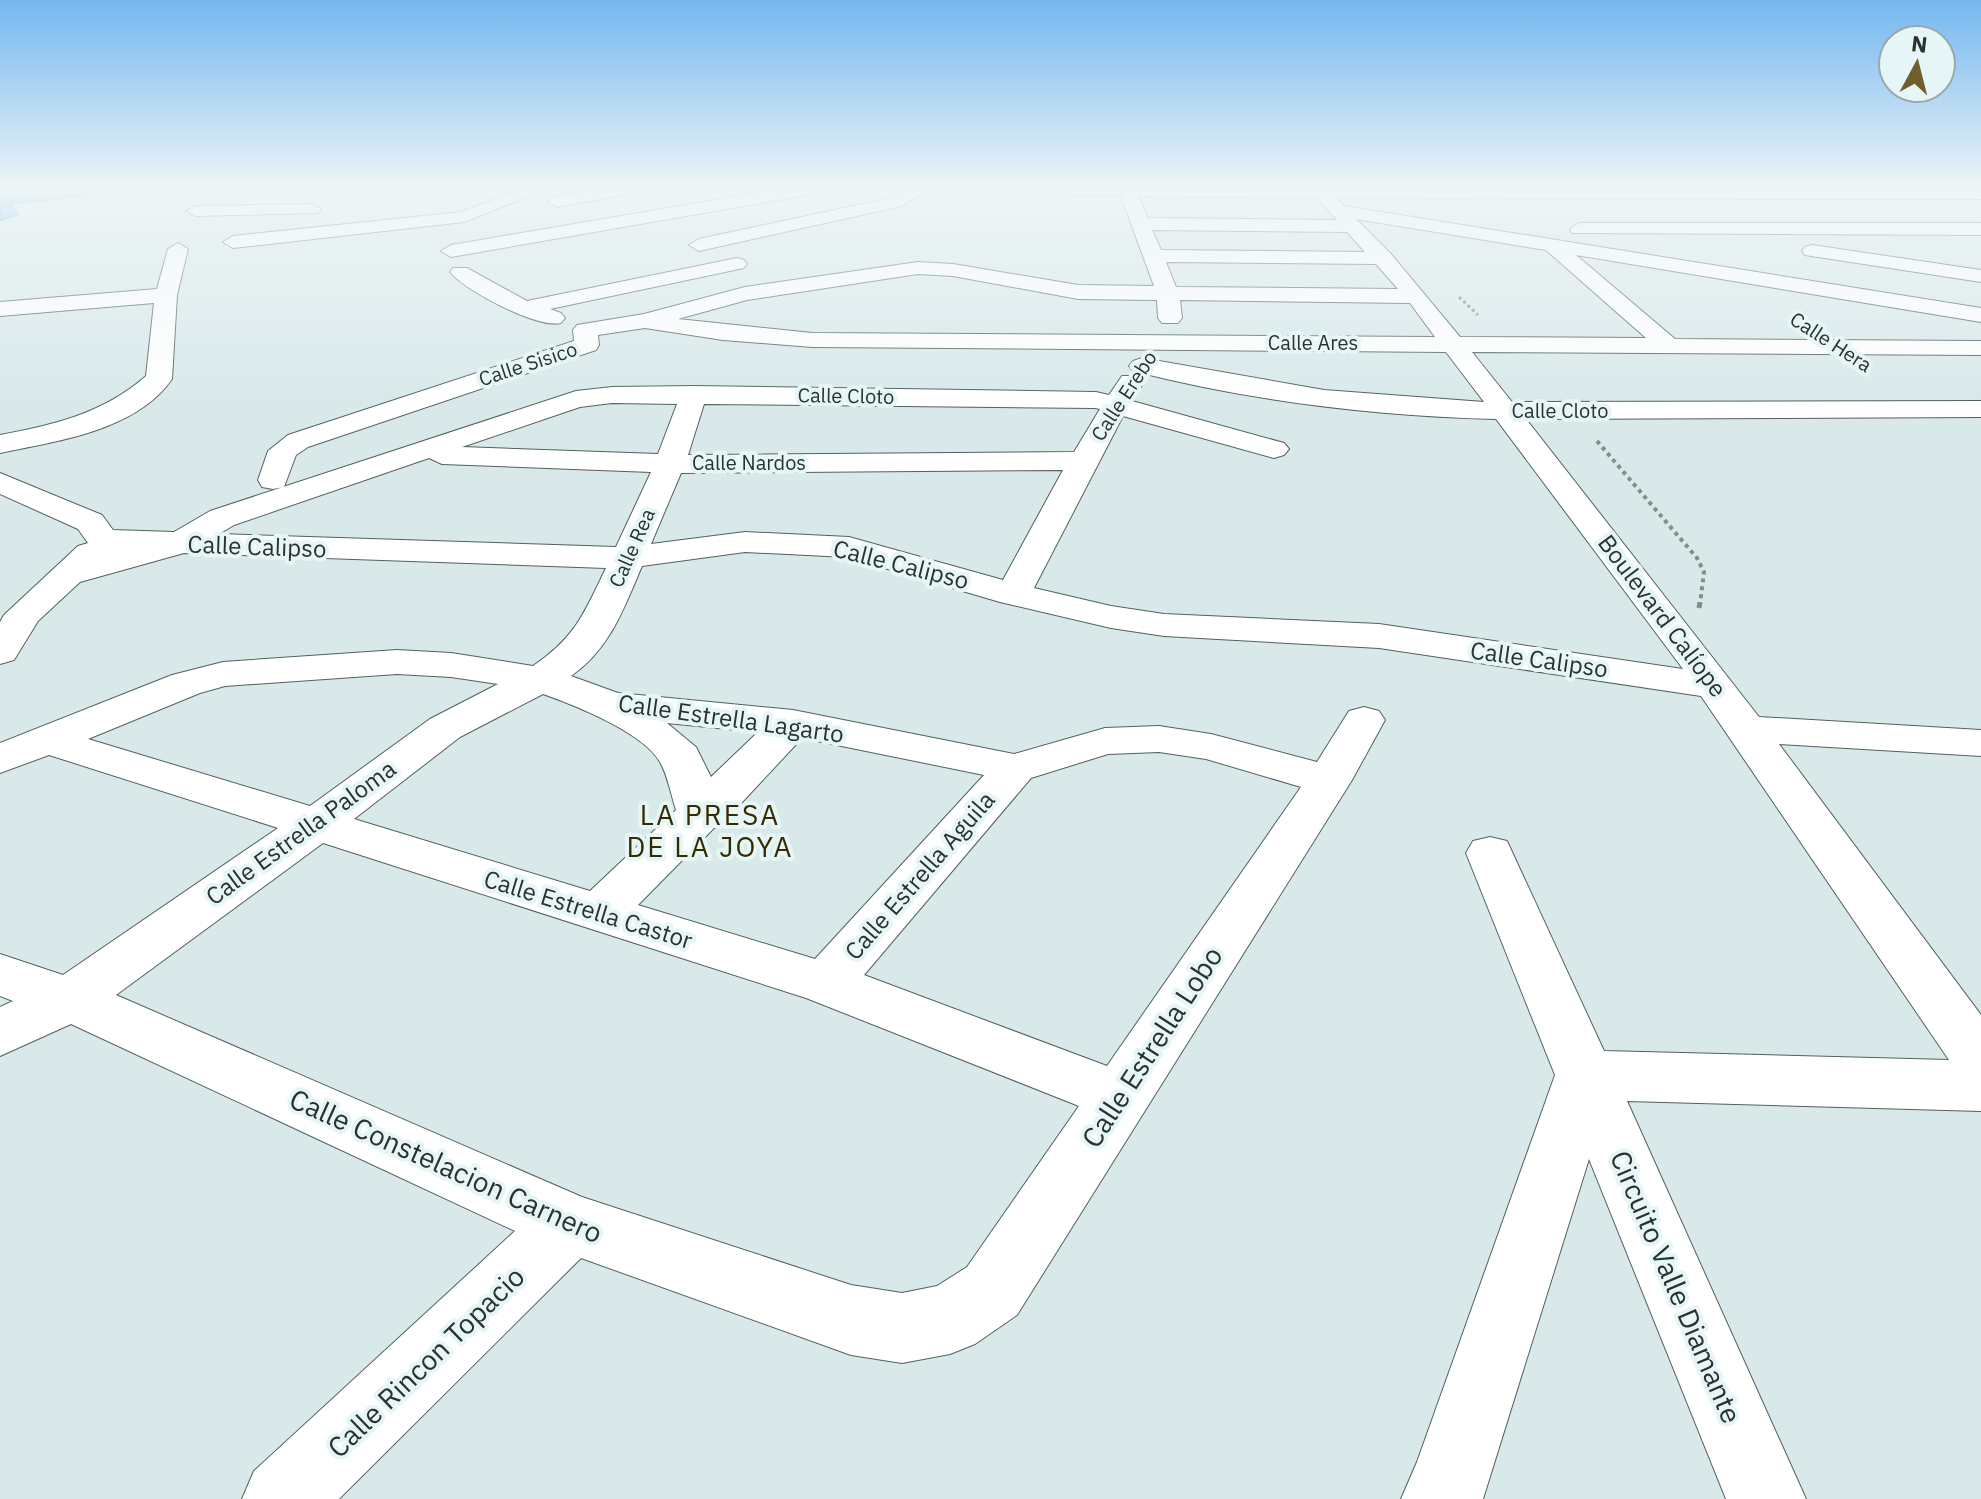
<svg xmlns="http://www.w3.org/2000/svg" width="1981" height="1499" font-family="'IBM Plex Sans',sans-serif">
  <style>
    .water { fill: #67bcfd; stroke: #5592c0; stroke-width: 2 }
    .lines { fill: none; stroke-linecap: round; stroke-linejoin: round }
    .street-casing { stroke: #526060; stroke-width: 2 }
    .secondary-casing { stroke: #526060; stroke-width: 2 }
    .path-far3 { stroke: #828d8e; stroke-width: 2; stroke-dasharray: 3 3; stroke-linecap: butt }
    .path-far2 { stroke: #828d8e; stroke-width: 3; stroke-dasharray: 3 3; stroke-linecap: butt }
    .path-far1 { stroke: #828d8e; stroke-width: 4; stroke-dasharray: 4 4; stroke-linecap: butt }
    .path { stroke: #828d8e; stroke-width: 5; stroke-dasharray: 6 6; stroke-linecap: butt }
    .street { fill: #fff; fill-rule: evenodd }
    .secondary { fill: #fff; fill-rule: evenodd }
    .labels { text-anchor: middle; stroke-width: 8; stroke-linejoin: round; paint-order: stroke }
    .far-street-label { font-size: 20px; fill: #2b3131; stroke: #e6f6f7 }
    .street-label { font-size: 24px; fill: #2b3131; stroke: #e6f6f7 }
    .quarter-label { font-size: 28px; letter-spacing: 2px; fill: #362b00; stroke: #e6f6f7 }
    .near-street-label { font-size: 28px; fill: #2b3131; stroke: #e6f6f7 }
  </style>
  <rect width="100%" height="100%" fill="#d9e9ea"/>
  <path class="water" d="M18,190H101L96,194L10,204L18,215L0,220V192Z"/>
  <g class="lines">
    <g class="street-casing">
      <path id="street" d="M520,190H545L464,222L233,248L223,242L233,236L461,212Z
        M592,190H631L623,195L557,207L548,202L551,198Z
        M775,190H815L807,195L451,257L441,251L451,245Z
        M905,190H927L902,206L699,251L689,245L699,239L890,198Z
        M1064,190H1329L1344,206L1981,308V322L1576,255L1675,339L1981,341V355L1472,352L1512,402L1981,401V417L1526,419L1759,717L1981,730V756L1779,744L1981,1015V1111L1627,1101L1806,1499H1726L1589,1159L1483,1499H1401L1417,1462L1555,1075L1466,853L1473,841L1490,837L1507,841L1604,1051L1949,1060L1701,696L1379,648L1164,636L1111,628L1000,602L847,557L745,552L642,566C624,608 610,649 571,676L618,693L793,710L1014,754L1105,728L1159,726L1211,734L1317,762L1349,711L1364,707L1379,711L1385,720L1352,780L1017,1315L975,1344L950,1354L902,1363L851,1355L581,1258L339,1499H242L254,1471L515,1231L71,1024L0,1056V1007L13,1001L0,996V954L63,975L278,828L49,755L0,773V743L172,675L223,662L397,650L451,653L533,666C576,637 584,613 606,568L184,553L80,582L38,621L14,660L0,664V622L4,615L78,546L88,543L78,529L0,494V473L102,515L113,530L174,532L210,511L576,391L612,387L694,386L1096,392L1109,395L1122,376H1140L1144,382L1132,401L1284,443L1289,449L1284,455L1274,458L1123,416L1034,588L1111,606L1164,614L1379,624L1683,669L1496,419C1375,416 1251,401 1133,371L1129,366L1133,361L1142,358L1324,390L1484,402L1446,352L812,347L723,340L645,328L598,335L599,345L596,350L308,447L296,455L284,487L273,489L262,487L258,480L268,451L288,435L574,341L573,330L577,325L644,314L745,287L918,262L953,264L1078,285L1154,286L1121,196L1072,195ZM1138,196L1317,198L1337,220L1148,218ZM1356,219L1546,250L1646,338L1460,337L1391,254ZM1152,230L1347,232L1365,252L1161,250ZM1166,262L1376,264L1398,289L1176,287ZM918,274L953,276L1078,299L1157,300L1158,318L1162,323H1178L1182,318L1180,300L1410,303L1435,337L812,333L678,319L747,300ZM612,403L677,404L658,454L462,447L580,407ZM704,404L1095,408L1100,409L1074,452L688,455ZM429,458L442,464L651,472L616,547L219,534L234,525ZM1063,470L1003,580L849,537L745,532L651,544L681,473ZM397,674L451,677L498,684L430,719L310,806L88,739L200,693L225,686ZM543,694C574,705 643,732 660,762C668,776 671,795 676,810L590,891L354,819L460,737ZM667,723L758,732L711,777L696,747ZM802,738L984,775L815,959L638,905L714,828L719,827ZM1159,752L1206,759L1301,787L1107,1066L864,975L1031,778L1108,754ZM323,843L806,998L1079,1106L967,1267L937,1286L902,1293L851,1285L582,1197L116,995Z
        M312,204L321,209L318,213L195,216L186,211L195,206Z
        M1579,223H1981V235L1572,233L1570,229Z
        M178,243L188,249L177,295L172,379C136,431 57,441 0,453V435C54,425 104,413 146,376L154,303L0,316V302L157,289L168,249Z
        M1812,245L1981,270V282L1805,255L1802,251L1805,247Z
        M737,258L744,260L747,264L744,268L550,309L561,313L565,318L561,323C538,329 464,290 450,272L453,268H467L527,301Z"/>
    </g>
    <g class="secondary-casing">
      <path id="secondary" d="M1245,190H1273L1252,198L1246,197Z
        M1312,190H1981V199L1322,198L1316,197Z"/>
    </g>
    <path class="path-far3" d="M338,199L376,190"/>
    <path class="path-far2" d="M1459,297L1478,315"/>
    <path class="path-far1" d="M1597,441L1697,558L1704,572L1700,604"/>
    <path class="path" d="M1699,608L1700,602"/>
    <use href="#street" class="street"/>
    <use href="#secondary" class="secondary"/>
  </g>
  <linearGradient id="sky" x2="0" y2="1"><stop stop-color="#74b7f0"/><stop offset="0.47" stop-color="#eef5f6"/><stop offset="1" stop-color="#eef5f6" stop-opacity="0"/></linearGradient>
  <rect width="1981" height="400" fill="url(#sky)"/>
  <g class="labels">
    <g class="far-street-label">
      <text transform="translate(1831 342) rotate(33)" y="7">Calle Hera</text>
      <text x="1313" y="350">Calle Ares</text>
      <text transform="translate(528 364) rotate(-18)" y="7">Calle Sisico</text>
      <text transform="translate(846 396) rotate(1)" y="7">Calle Cloto</text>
      <text transform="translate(1124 396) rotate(-57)" y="7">Calle Erebo</text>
      <text x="1560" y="418">Calle Cloto</text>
      <text x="749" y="470">Calle Nardos</text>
      <text transform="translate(632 548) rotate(-66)" y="7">Calle Rea</text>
    </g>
    <g class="street-label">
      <text transform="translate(257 547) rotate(2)" y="8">Calle Calipso</text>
      <text transform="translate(901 565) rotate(14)" y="8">Calle Calipso</text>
      <text transform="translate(1662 616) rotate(53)" y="8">Boulevard Calíope</text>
      <text transform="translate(1539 660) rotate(8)" y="8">Calle Calipso</text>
      <text transform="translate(731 719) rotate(8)" y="8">Calle Estrella Lagarto</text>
      <text transform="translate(301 833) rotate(-36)" y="8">Calle Estrella Paloma</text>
      <text transform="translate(920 876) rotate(-49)" y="8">Calle Estrella Aguila</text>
      <text transform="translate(588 910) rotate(17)" y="8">Calle Estrella Castor</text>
    </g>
    <g class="quarter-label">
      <text x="710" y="825">LA PRESA<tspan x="710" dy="32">DE LA JOYA</tspan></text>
    </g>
    <g class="near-street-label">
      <text transform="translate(1152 1047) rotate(-57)" y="10">Calle Estrella Lobo</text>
      <text transform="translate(446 1166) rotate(24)" y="10">Calle Constelacion Carnero</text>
      <text transform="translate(1676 1287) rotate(67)" y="10">Circuito Valle Diamante</text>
      <text transform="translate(426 1362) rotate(-44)" y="10">Calle Rincon Topacio</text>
    </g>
  </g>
  <g transform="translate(1917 64) rotate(7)"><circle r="38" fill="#e6f6f7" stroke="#9ba7a8" stroke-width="2"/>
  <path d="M0-6L14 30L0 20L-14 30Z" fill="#6e5f2d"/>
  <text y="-12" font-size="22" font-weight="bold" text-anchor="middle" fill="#2b3131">N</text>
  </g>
</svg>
